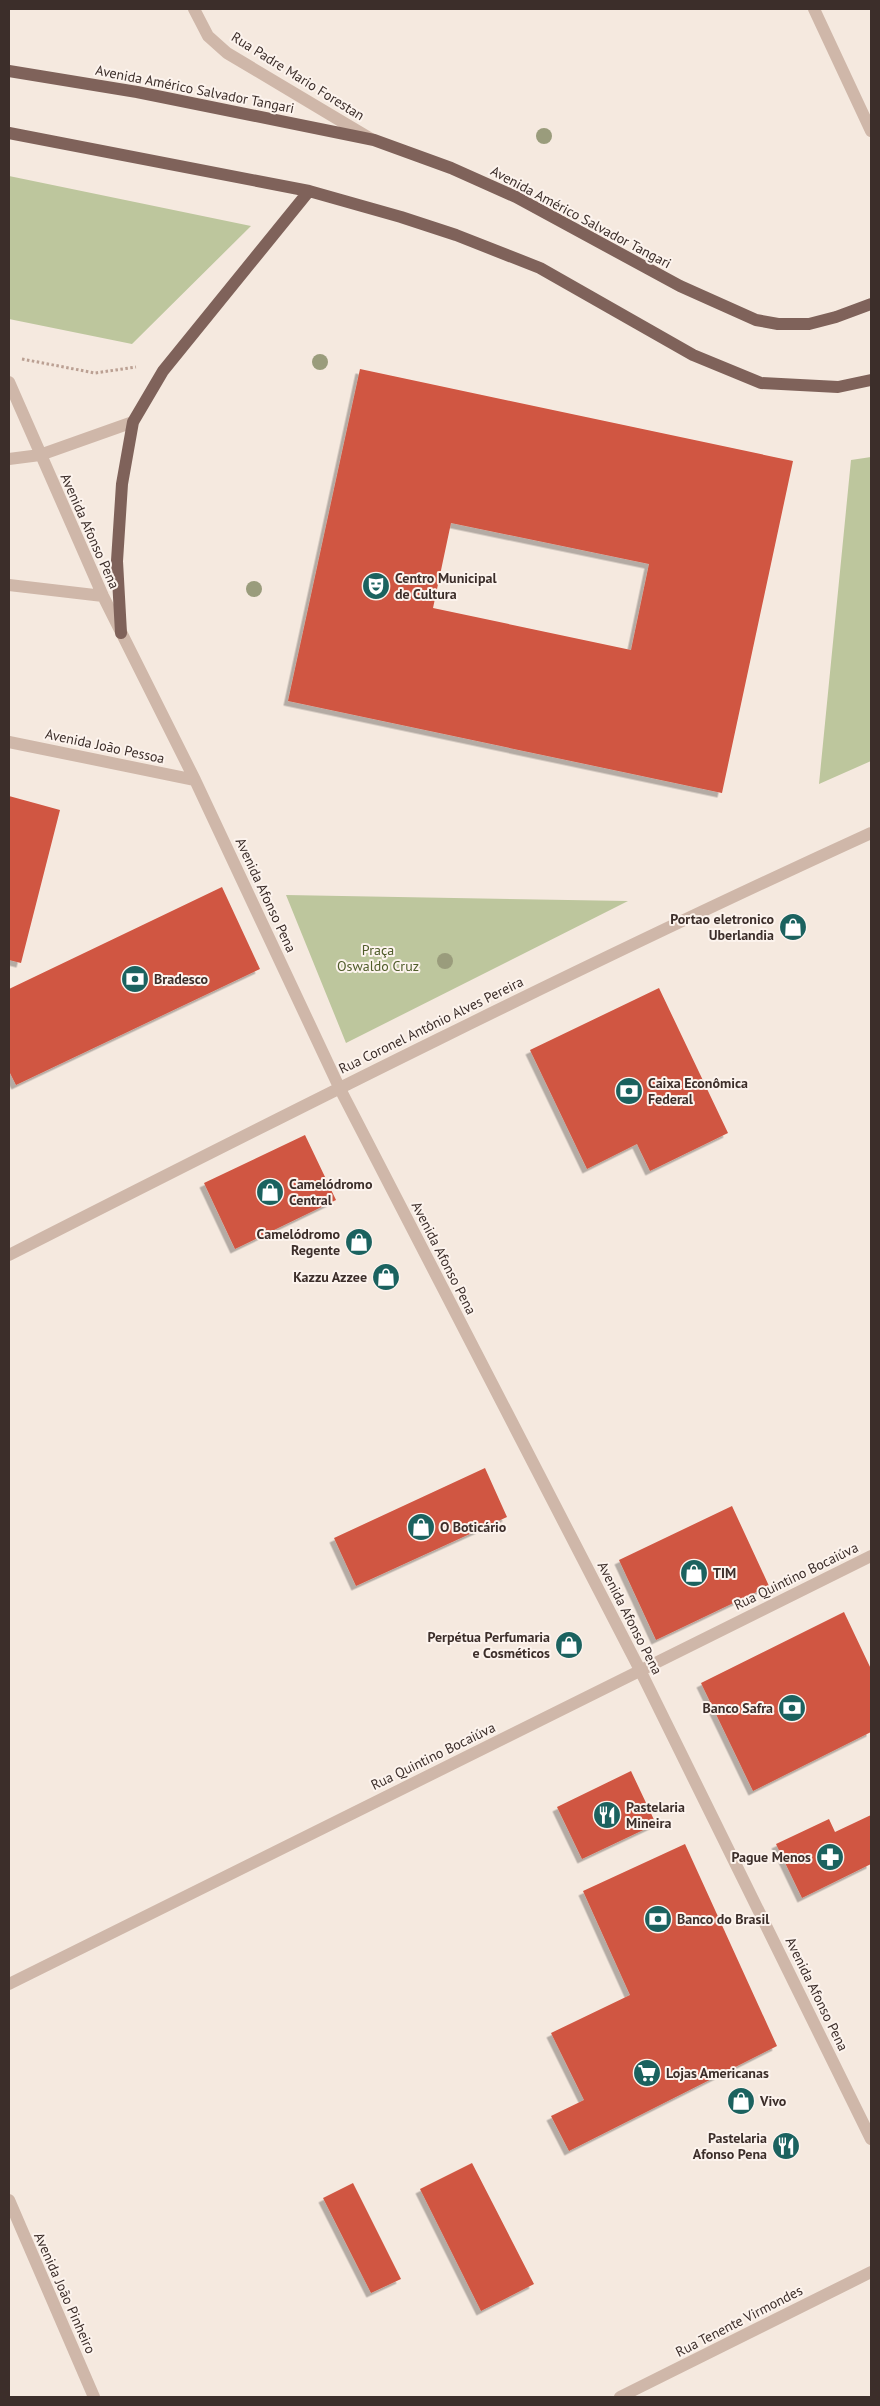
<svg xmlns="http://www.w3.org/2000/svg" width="880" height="2406" font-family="'PT Sans',sans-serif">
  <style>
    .green { fill: #bdc69d }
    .building { fill: #d05642; fill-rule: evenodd; filter: url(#shadow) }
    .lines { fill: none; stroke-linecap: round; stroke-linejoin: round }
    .path { stroke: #bba093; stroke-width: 3; stroke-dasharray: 2.5 2.5; stroke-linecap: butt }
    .minor { stroke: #cfb7a9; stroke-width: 12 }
    .major { stroke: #7f625a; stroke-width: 12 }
    .tree { fill: #9a9c7c }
    .labels { text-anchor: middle; stroke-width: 4; stroke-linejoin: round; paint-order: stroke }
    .street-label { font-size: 14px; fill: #3c2e2a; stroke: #fcf3ed }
    .poi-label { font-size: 14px; font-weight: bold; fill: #3c2e2a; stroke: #fcf3ed; text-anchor: start }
    .park-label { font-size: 14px; fill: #505d2b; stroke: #fcf3ed }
  </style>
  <defs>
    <filter id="shadow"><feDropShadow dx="-4.5" dy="4.5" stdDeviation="0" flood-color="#0004"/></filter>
  </defs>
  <rect width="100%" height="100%" fill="#f5e9df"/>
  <path class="green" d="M9,176L251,226L132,344L9,319Z
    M871,457V761L819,784L851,460Z
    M286,895L628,901L346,1043Z"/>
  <path class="building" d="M360,369L793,461L722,793L288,701ZM451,523L649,564L631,650L433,608Z
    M9,796L60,810L21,963L9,960Z
    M222,887L260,969L16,1085L9,1071V989Z
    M659,988L728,1133L650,1171L637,1144L587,1169L530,1050Z
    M305,1135L336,1200L235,1249L204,1183Z
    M485,1468L507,1517L356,1586L334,1538Z
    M732,1506L769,1586L656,1640L619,1560Z
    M844,1612L871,1669V1732L753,1791L701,1683Z
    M631,1771L656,1824L582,1859L557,1807Z
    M871,1815V1864L802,1898L776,1844L829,1819L835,1832Z
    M685,1844L777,2046L569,2151L551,2116L584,2100L551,2033L630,1995L583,1891Z
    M472,2163L534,2284L481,2311L420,2189Z
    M353,2183L401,2279L371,2293L323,2198Z"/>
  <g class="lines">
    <path class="path" d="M22,359L95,373L136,367"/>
    <path class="minor" d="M194,9L208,36L227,53L371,139
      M814,9L871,131
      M9,382L103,596L195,780L339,1087L640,1670L871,2139
      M9,459L40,455L133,422
      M9,585L103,596
      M9,742L195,780
      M9,1255C294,1110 580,966 871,833
      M9,1984L871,1556
      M9,2200L94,2397
      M620,2397L871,2272"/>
    <path class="major" d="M9,71L137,92L374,140L451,168L516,197L680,286L756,320L778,324H809L836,317L871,304
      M9,133L309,191L401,217L456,235L540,268L693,355L761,383L838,387L871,380
      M121,633L117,561L122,484L133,422L163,371L309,191"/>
  </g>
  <g class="tree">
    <circle cx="544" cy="136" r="8"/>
    <circle cx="320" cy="362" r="8"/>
    <circle cx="254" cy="589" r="8"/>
    <circle cx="445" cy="961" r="8"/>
  </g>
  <defs>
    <g id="theatre-disc" transform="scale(1.4375)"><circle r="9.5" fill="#1b625f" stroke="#fcf3ed"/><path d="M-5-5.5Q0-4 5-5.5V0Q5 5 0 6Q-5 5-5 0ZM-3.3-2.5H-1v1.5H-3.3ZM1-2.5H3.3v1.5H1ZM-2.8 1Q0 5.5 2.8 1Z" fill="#fff"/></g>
    <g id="shop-disc" transform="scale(1.4375)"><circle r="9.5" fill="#1b625f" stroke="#fcf3ed"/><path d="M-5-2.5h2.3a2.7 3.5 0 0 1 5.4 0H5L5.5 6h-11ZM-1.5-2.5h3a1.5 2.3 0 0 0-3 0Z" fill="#fff"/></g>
    <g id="bank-disc" transform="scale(1.4375)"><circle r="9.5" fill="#1b625f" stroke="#fcf3ed"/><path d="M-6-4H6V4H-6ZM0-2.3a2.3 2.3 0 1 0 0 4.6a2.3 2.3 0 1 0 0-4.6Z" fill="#fff"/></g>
    <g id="restaurant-disc" transform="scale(1.4375)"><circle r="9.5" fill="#1b625f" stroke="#fcf3ed"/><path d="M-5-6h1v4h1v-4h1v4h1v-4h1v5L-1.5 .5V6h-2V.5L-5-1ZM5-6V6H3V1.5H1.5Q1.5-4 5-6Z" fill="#fff"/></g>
    <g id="pharmacy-disc" transform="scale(1.4375)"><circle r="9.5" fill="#1b625f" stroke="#fcf3ed"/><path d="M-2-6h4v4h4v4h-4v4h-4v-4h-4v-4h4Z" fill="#fff"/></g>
    <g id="supermarket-disc" transform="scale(1.4375)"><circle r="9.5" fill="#1b625f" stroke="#fcf3ed"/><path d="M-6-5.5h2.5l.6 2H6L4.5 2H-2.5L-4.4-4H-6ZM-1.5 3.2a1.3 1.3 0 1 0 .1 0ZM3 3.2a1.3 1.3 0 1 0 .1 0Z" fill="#fff"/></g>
  </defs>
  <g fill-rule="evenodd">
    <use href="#theatre-disc" x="376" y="586"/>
    <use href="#shop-disc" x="793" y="927"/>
    <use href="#bank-disc" x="135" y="979"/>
    <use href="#bank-disc" x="629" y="1091"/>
    <use href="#shop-disc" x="270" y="1192"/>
    <use href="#shop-disc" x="359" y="1242"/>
    <use href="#shop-disc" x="386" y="1277"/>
    <use href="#shop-disc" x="421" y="1527"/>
    <use href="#shop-disc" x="694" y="1573"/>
    <use href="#shop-disc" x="569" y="1645"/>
    <use href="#bank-disc" x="792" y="1708"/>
    <use href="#restaurant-disc" x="607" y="1815"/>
    <use href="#pharmacy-disc" x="830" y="1857"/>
    <use href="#bank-disc" x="658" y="1919"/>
    <use href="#supermarket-disc" x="647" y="2073"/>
    <use href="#shop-disc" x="741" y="2101"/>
    <use href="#restaurant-disc" x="786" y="2146"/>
  </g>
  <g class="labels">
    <g class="street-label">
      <text transform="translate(298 76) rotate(32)" y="5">Rua Padre Mario Forestan</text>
      <text transform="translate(195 89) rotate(11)" y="5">Avenida Américo Salvador Tangari</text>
      <text transform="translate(581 217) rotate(28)" y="5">Avenida Américo Salvador Tangari</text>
      <text transform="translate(90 531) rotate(66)" y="5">Avenida Afonso Pena</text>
      <text transform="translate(105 746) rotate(12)" y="5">Avenida João Pessoa</text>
      <text transform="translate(266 895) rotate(65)" y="5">Avenida Afonso Pena</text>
      <text transform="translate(431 1025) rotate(-26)" y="5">Rua Coronel Antônio Alves Pereira</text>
      <text transform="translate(444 1258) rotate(63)" y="5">Avenida Afonso Pena</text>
      <text transform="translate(796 1576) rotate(-26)" y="5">Rua Quintino Bocaiúva</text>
      <text transform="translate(630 1618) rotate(63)" y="5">Avenida Afonso Pena</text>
      <text transform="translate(433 1756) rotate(-26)" y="5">Rua Quintino Bocaiúva</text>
      <text transform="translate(817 1994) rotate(64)" y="5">Avenida Afonso Pena</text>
      <text transform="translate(65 2293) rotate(66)" y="5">Avenida João Pinheiro</text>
      <text transform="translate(739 2321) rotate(-27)" y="5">Rua Tenente Virmondes</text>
    </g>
    <g class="poi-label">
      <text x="395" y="583">Centro Municipal<tspan x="395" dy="16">de Cultura</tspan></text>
      <text x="774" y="924" text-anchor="end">Portao eletronico<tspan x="774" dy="16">Uberlandia</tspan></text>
      <text x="154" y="984">Bradesco</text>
      <text x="648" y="1088">Caixa Econômica<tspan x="648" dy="16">Federal</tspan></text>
      <text x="289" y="1189">Camelódromo<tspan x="289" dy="16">Central</tspan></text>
      <text x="340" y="1239" text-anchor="end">Camelódromo<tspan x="340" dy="16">Regente</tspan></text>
      <text x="367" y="1282" text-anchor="end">Kazzu Azzee</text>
      <text x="440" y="1532">O Boticário</text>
      <text x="713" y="1578">TIM</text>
      <text x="550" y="1642" text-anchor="end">Perpétua Perfumaria<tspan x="550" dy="16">e Cosméticos</tspan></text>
      <text x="773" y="1713" text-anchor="end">Banco Safra</text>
      <text x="626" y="1812">Pastelaria<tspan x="626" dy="16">Mineira</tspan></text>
      <text x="811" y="1862" text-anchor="end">Pague Menos</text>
      <text x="677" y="1924">Banco do Brasil</text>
      <text x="666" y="2078">Lojas Americanas</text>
      <text x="760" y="2106">Vivo</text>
      <text x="767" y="2143" text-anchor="end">Pastelaria<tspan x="767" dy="16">Afonso Pena</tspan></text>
    </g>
    <g class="park-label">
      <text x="378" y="955">Praça<tspan x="378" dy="16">Oswaldo Cruz</tspan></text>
    </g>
  </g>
  <rect width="880" height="2406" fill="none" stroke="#3c2e2a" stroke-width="20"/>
</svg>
